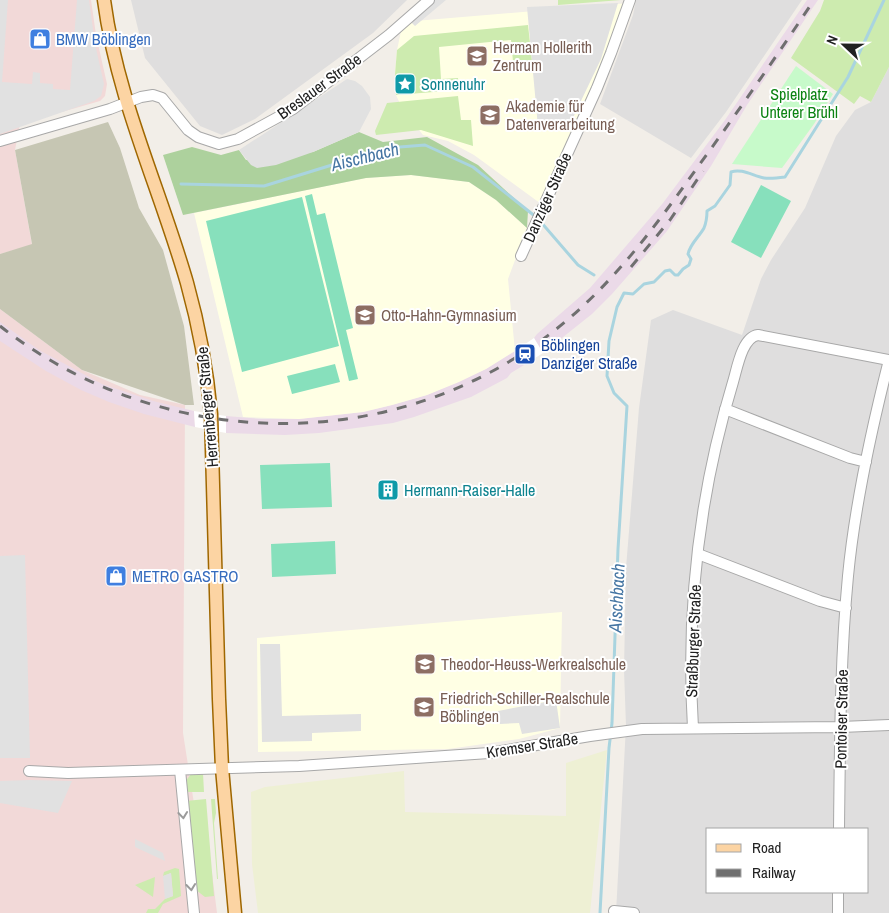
<svg xmlns="http://www.w3.org/2000/svg" width="889" height="913" font-family="'Archivo Narrow',sans-serif">
  <style>
    .residential { fill: #dfdede; fill-rule: evenodd }
    .commercial { fill: #f2d9d8 }
    .industrial { fill: #ebdae8 }
    .education { fill: #ffffe4 }
    .construction { fill: #c6c6b3 }
    .farmland { fill: #eef0d4 }
    .grass { fill: #cdebaf }
    .forest { fill: #add19d }
    .park { fill: #c7faca }
    .pitch { fill: #87e0bc }
    .parking { fill: #e1e1e1 }
    .pier { fill: #fff }
    .lines { fill: none; stroke-linecap: round; stroke-linejoin: round }
    .stream { stroke: #a9d4df; stroke-width: 3 }
    .minor-casing { stroke: #a8a8a8; stroke-width: 12 }
    .major-casing { stroke: #9f6700; stroke-width: 15 }
    .minor { stroke: #fff; stroke-width: 10 }
    .major { stroke: #fcd4a3; stroke-width: 12 }
    .rail { stroke: #6f6f6f; stroke-width: 3; stroke-dasharray: 10 10; stroke-linecap: butt }
    .oneway { stroke: #9b9b9b }
    .labels { text-anchor: middle; stroke-width: 4; stroke-linejoin: round; paint-order: stroke }
    .shop-label { font-size: 16px; fill: #366cbe; stroke: #fff; text-anchor: start }
    .education-label { font-size: 16px; fill: #785e54; stroke: #fff; text-anchor: start }
    .culture-label { font-size: 16px; fill: #0d838f; stroke: #fff; text-anchor: start }
    .street-label { font-size: 16px; fill: #212121; stroke: #fff }
    .park-label { font-size: 16px; fill: #0c8313; stroke: #fff }
    .transit-label { font-size: 16px; fill: #164399; stroke: #fff; text-anchor: start }
    .water-label { font-size: 18px; font-style: italic; fill: #4676a3; stroke: #fff }
  </style>
  <rect width="100%" height="100%" fill="#f2eee8"/>
  <path class="residential" d="M131,0H407L373,33L255,119L222,135L200,126L145,58Z
    M636,0H802L726,112L691,158L600,104L633,15Z
    M889,67V913H616L626,726L624,670L626,568L639,408L651,320L673,310L742,335L761,279L771,260L805,208L836,136L855,110L871,102ZM708,829H868V892H708Z"/>
  <path class="commercial" d="M0,0H91L96,35L107,84L105,96L100,101L20,124L15,150L32,245L0,254Z
    M0,309L82,370L140,395L185,405L183,733L195,810L212,873L217,913H0Z"/>
  <path class="industrial" d="M807,0H818L747,105L711,166L667,231L612,294L592,314L543,353L534,338L537,334L590,288L663,203L725,120Z
    M0,322L39,350L102,384L153,401L194,411L195,427L144,414L109,402L81,390L46,371L0,341Z
    M515,351L524,365L511,373L507,378L471,397L414,417L393,423L319,433L285,435L226,433V416L261,419H299L363,412L392,405L427,395L486,369Z"/>
  <path class="education" d="M629,3L544,206L474,155L448,141L423,135L402,108L396,95L395,74L397,50L403,22Z
    M411,175L469,182L496,200L527,228L508,279L515,351L486,369L459,382L427,395L392,405L363,412L299,419L243,417L194,213L366,178Z
    M562,612L560,728L519,739L448,749L258,752L257,638Z"/>
  <path class="construction" d="M108,122L120,148L139,208L163,250L184,326L194,405H185L82,370L0,309V254L32,244L15,150Z"/>
  <path class="farmland" d="M607,750L590,913H258L252,864L251,792L265,787L404,771L405,812L566,816V763Z"/>
  <path class="grass" d="M558,0H621L558,5Z
    M824,0H889V67L871,102L860,96L854,104L791,58L820,11Z
    M528,25L533,70L514,72L511,40L439,47L441,79L458,78L459,90L396,95L395,74L397,50L414,36Z
    M458,96L461,120H471L473,146L421,130L376,135L375,131L387,103Z
    M203,773L204,792H185V782L191,774Z
    M206,799L214,896L205,897L196,890L186,801Z
    M211,799H215L216,813L214,823L218,879H217Z
    M175,868L179,869L181,896L163,904L158,913H146L148,909H155L165,899L173,896L171,873L163,876L164,872Z
    M155,877L153,897L135,885Z"/>
  <path class="forest" d="M359,132L383,142L427,137L478,165L528,211L527,228L496,200L469,182L411,175L366,178L183,215L163,155L192,147L221,155L239,150L246,160L313,152Z"/>
  <path class="park" d="M796,66L833,94L814,124L782,168L732,164Z"/>
  <path class="pitch" d="M761,185L791,201L761,258L731,242Z
    M312,194L317,215L325,213L353,328L346,330L358,379L349,381L305,196Z
    M302,197L339,346L242,372L206,221Z
    M335,364L340,382L292,394L287,376Z
    M330,463L332,507L262,509L260,465Z
    M335,541L336,574L272,577L271,544Z"/>
  <path class="parking" d="M0,0H8L2,82L32,84L33,72L40,73V83L53,84V89L70,90L77,0H89L95,44L104,84L101,96L94,101L0,134Z
    M434,0H446L415,26L410,21Z
    M618,3L601,59L569,126L538,127L527,7Z
    M347,79L355,81L362,86L370,97L371,109L359,132L313,152L276,165L257,168L251,165L239,150Z
    M25,555L30,758H0V556Z
    M260,644H280L282,716L361,714V731L312,733V741L262,742Z
    M556,700L560,728L522,734L519,723L500,724L498,711Z
    M0,781L30,780L72,781L58,813L0,803Z
    M135,839L163,853L165,861L135,847Z
    M171,873L173,896L165,899L163,876Z"/>
  <path class="pier" d="M534,338L543,353L524,365L515,351Z
    M194,411L226,416V433L195,427Z"/>
  <g class="lines">
    <path class="stream" d="M181,184L264,186L387,148L425,145L473,167L536,217
      M540,221L578,265L594,275
      M600,913L609,748L612,723L618,549L627,406L614,393L607,376L609,341L617,307L624,293L633,294L644,284L654,282L665,271L670,270L675,275H678L683,269L689,265L691,259L688,254C690,244 699,237 704,228C706,223 707,217 707,211L715,206L730,185L731,172C742,168 753,176 764,178C770,179 778,178 785,177L848,77L884,0"/>
    <g class="minor-casing">
      <path id="minor" d="M0,141L110,109L141,97L153,95L162,98L188,130L198,137L219,144L238,139L293,109L389,35L429,0
        M521,256L597,88L611,53L630,0
        M725,409L850,458L866,462
        M698,554L820,601L846,608
        M693,728C686,611 699,494 733,382C737,369 742,337 758,335L889,360
        M180,770L194,913
        M29,771L68,773L299,766L489,753L590,736L642,729L841,727L889,725
        M839,829C840,745 840,660 848,576C855,503 871,431 889,360
        M614,911L634,913
        M838,913V892"/>
    </g>
    <g class="major-casing">
      <path id="major" d="M104,0C117,99 160,189 187,283C199,326 207,370 211,414L219,699L222,768L235,913"/>
    </g>
    <use href="#minor" class="minor"/>
    <use href="#major" class="major"/>
    <path class="rail" d="M631,267L670,220L703,171
      M0,326C172,461 422,457 583,306C627,265 662,217 697,168C737,113 776,57 814,0"/>
  </g>
  <defs><path id="oneway-chevron" d="M-2-3.5L2.5 0L-2 3.5" fill="none" stroke-width="1.6" stroke-linecap="round" stroke-linejoin="round" transform="scale(1.25)"/></defs>
  <g class="oneway">
    <use href="#oneway-chevron" transform="translate(183 815) rotate(84)"/>
    <use href="#oneway-chevron" transform="translate(191 887) rotate(84)"/>
  </g>
  <defs>
    <g id="shop-square" transform="scale(1.125)"><rect x="-9" y="-9" width="18" height="18" rx="4" fill="#3f7fe0" stroke="#fff"/><path d="M-5-2.5h2.3a2.7 3.5 0 0 1 5.4 0H5L5.5 6h-11ZM-1.5-2.5h3a1.5 2.3 0 0 0-3 0Z" fill="#fff"/></g>
    <g id="university-square" transform="scale(1.125)"><rect x="-9" y="-9" width="18" height="18" rx="4" fill="#8d6e63" stroke="#fff"/><path d="M0-5L7-2L0 1L-7-2ZM-4 1L0 2.5L4 1V4Q0 6-4 4Z" fill="#fff"/></g>
    <g id="sight-square" transform="scale(1.125)"><rect x="-9" y="-9" width="18" height="18" rx="4" fill="#0f9aa8" stroke="#fff"/><path d="M0-6L1.8-2.2L6-1.7L2.9 1.2L3.7 5.4L0 3.3L-3.7 5.4L-2.9 1.2L-6-1.7L-1.8-2.2Z" fill="#fff"/></g>
    <g id="school-square" transform="scale(1.125)"><rect x="-9" y="-9" width="18" height="18" rx="4" fill="#8d6e63" stroke="#fff"/><path d="M0-5L7-2L0 1L-7-2ZM-4 1L0 2.5L4 1V4Q0 6-4 4Z" fill="#fff"/></g>
    <g id="station-square" transform="scale(1.125)"><rect x="-9" y="-9" width="18" height="18" rx="4" fill="#1a4fb4" stroke="#fff"/><path d="M-3-6H3Q5-6 5-4V2Q5 4 3 4L4.5 6H3L1.5 4h-3L-3 6H-4.5L-3 4Q-5 4-5 2V-4Q-5-6-3-6ZM-3.5-4v3h7v-3ZM-3.5 1v1.5H-2V1ZM2 1v1.5H3.5V1Z" fill="#fff"/></g>
    <g id="building-square" transform="scale(1.125)"><rect x="-9" y="-9" width="18" height="18" rx="4" fill="#0f9aa8" stroke="#fff"/><path d="M-4-6H4V6H1V3H-1V6H-4ZM-2.5-4.3h1.7v1.8h-1.7ZM.8-4.3h1.7v1.8H.8ZM-2.5-1h1.7V.8h-1.7ZM.8-1h1.7V.8H.8Z" fill="#fff"/></g>
  </defs>
  <g fill-rule="evenodd">
    <use href="#shop-square" x="40" y="39"/>
    <use href="#university-square" x="477" y="56"/>
    <use href="#sight-square" x="405" y="84"/>
    <use href="#school-square" x="490" y="115"/>
    <use href="#school-square" x="365" y="315"/>
    <use href="#station-square" x="525" y="354"/>
    <use href="#building-square" x="388" y="490"/>
    <use href="#shop-square" x="116" y="576"/>
    <use href="#school-square" x="425" y="664"/>
    <use href="#school-square" x="424" y="707"/>
  </g>
  <g class="labels">
    <g class="shop-label">
      <text x="56" y="45">BMW Böblingen</text>
      <text x="132" y="582">METRO GASTRO</text>
    </g>
    <g class="education-label">
      <text x="493" y="53">Herman Hollerith<tspan x="493" dy="18">Zentrum</tspan></text>
      <text x="506" y="112">Akademie für<tspan x="506" dy="18">Datenverarbeitung</tspan></text>
      <text x="381" y="321">Otto-Hahn-Gymnasium</text>
      <text x="441" y="670">Theodor-Heuss-Werkrealschule</text>
      <text x="440" y="704">Friedrich-Schiller-Realschule<tspan x="440" dy="18">Böblingen</tspan></text>
    </g>
    <g class="culture-label">
      <text x="421" y="90">Sonnenuhr</text>
      <text x="404" y="496">Hermann-Raiser-Halle</text>
    </g>
    <g class="street-label">
      <text transform="translate(319 86) rotate(-36)" y="6">Breslauer Straße</text>
      <text transform="translate(547 197) rotate(-66)" y="6">Danziger Straße</text>
      <text transform="translate(207 407) rotate(-95)" y="6">Herrenberger Straße</text>
      <text transform="translate(693 641) rotate(-88)" y="6">Straßburger Straße</text>
      <text transform="translate(841 719) rotate(-89)" y="6">Pontoiser Straße</text>
      <text transform="translate(532 745) rotate(-9)" y="6">Kremser Straße</text>
    </g>
    <g class="park-label">
      <text x="799" y="100">Spielplatz<tspan x="799" dy="18">Unterer Brühl</tspan></text>
    </g>
    <g class="transit-label">
      <text x="541" y="351">Böblingen<tspan x="541" dy="18">Danziger Straße</tspan></text>
    </g>
    <g class="water-label">
      <text transform="translate(365 157) rotate(-14)" y="6">Aischbach</text>
      <text transform="translate(617 598) rotate(-87)" y="6">Aischbach</text>
    </g>
  </g>
  <rect x="706" y="828" width="162" height="65" fill="#ffffff" stroke="#a6a6a6"/>
  <rect x="716" y="844" width="25" height="8" fill="#fcd4a3" stroke="#a6a6a6"/>
  <text x="752" y="853" font-size="15" fill="#212121">Road</text>
  <rect x="716" y="869" width="25" height="8" fill="#6f6f6f" stroke="#a6a6a6"/>
  <text x="752" y="878" font-size="15" fill="#212121">Railway</text>
  <g transform="translate(844 45) rotate(292)" stroke="#ffffff" stroke-width="4" paint-order="stroke">
  <path d="M0-4L9 19L0 12L-9 19Z" fill="#212121"/>
  <text y="-8" font-size="14" font-weight="bold" text-anchor="middle" fill="#212121">N</text>
  </g>
</svg>
